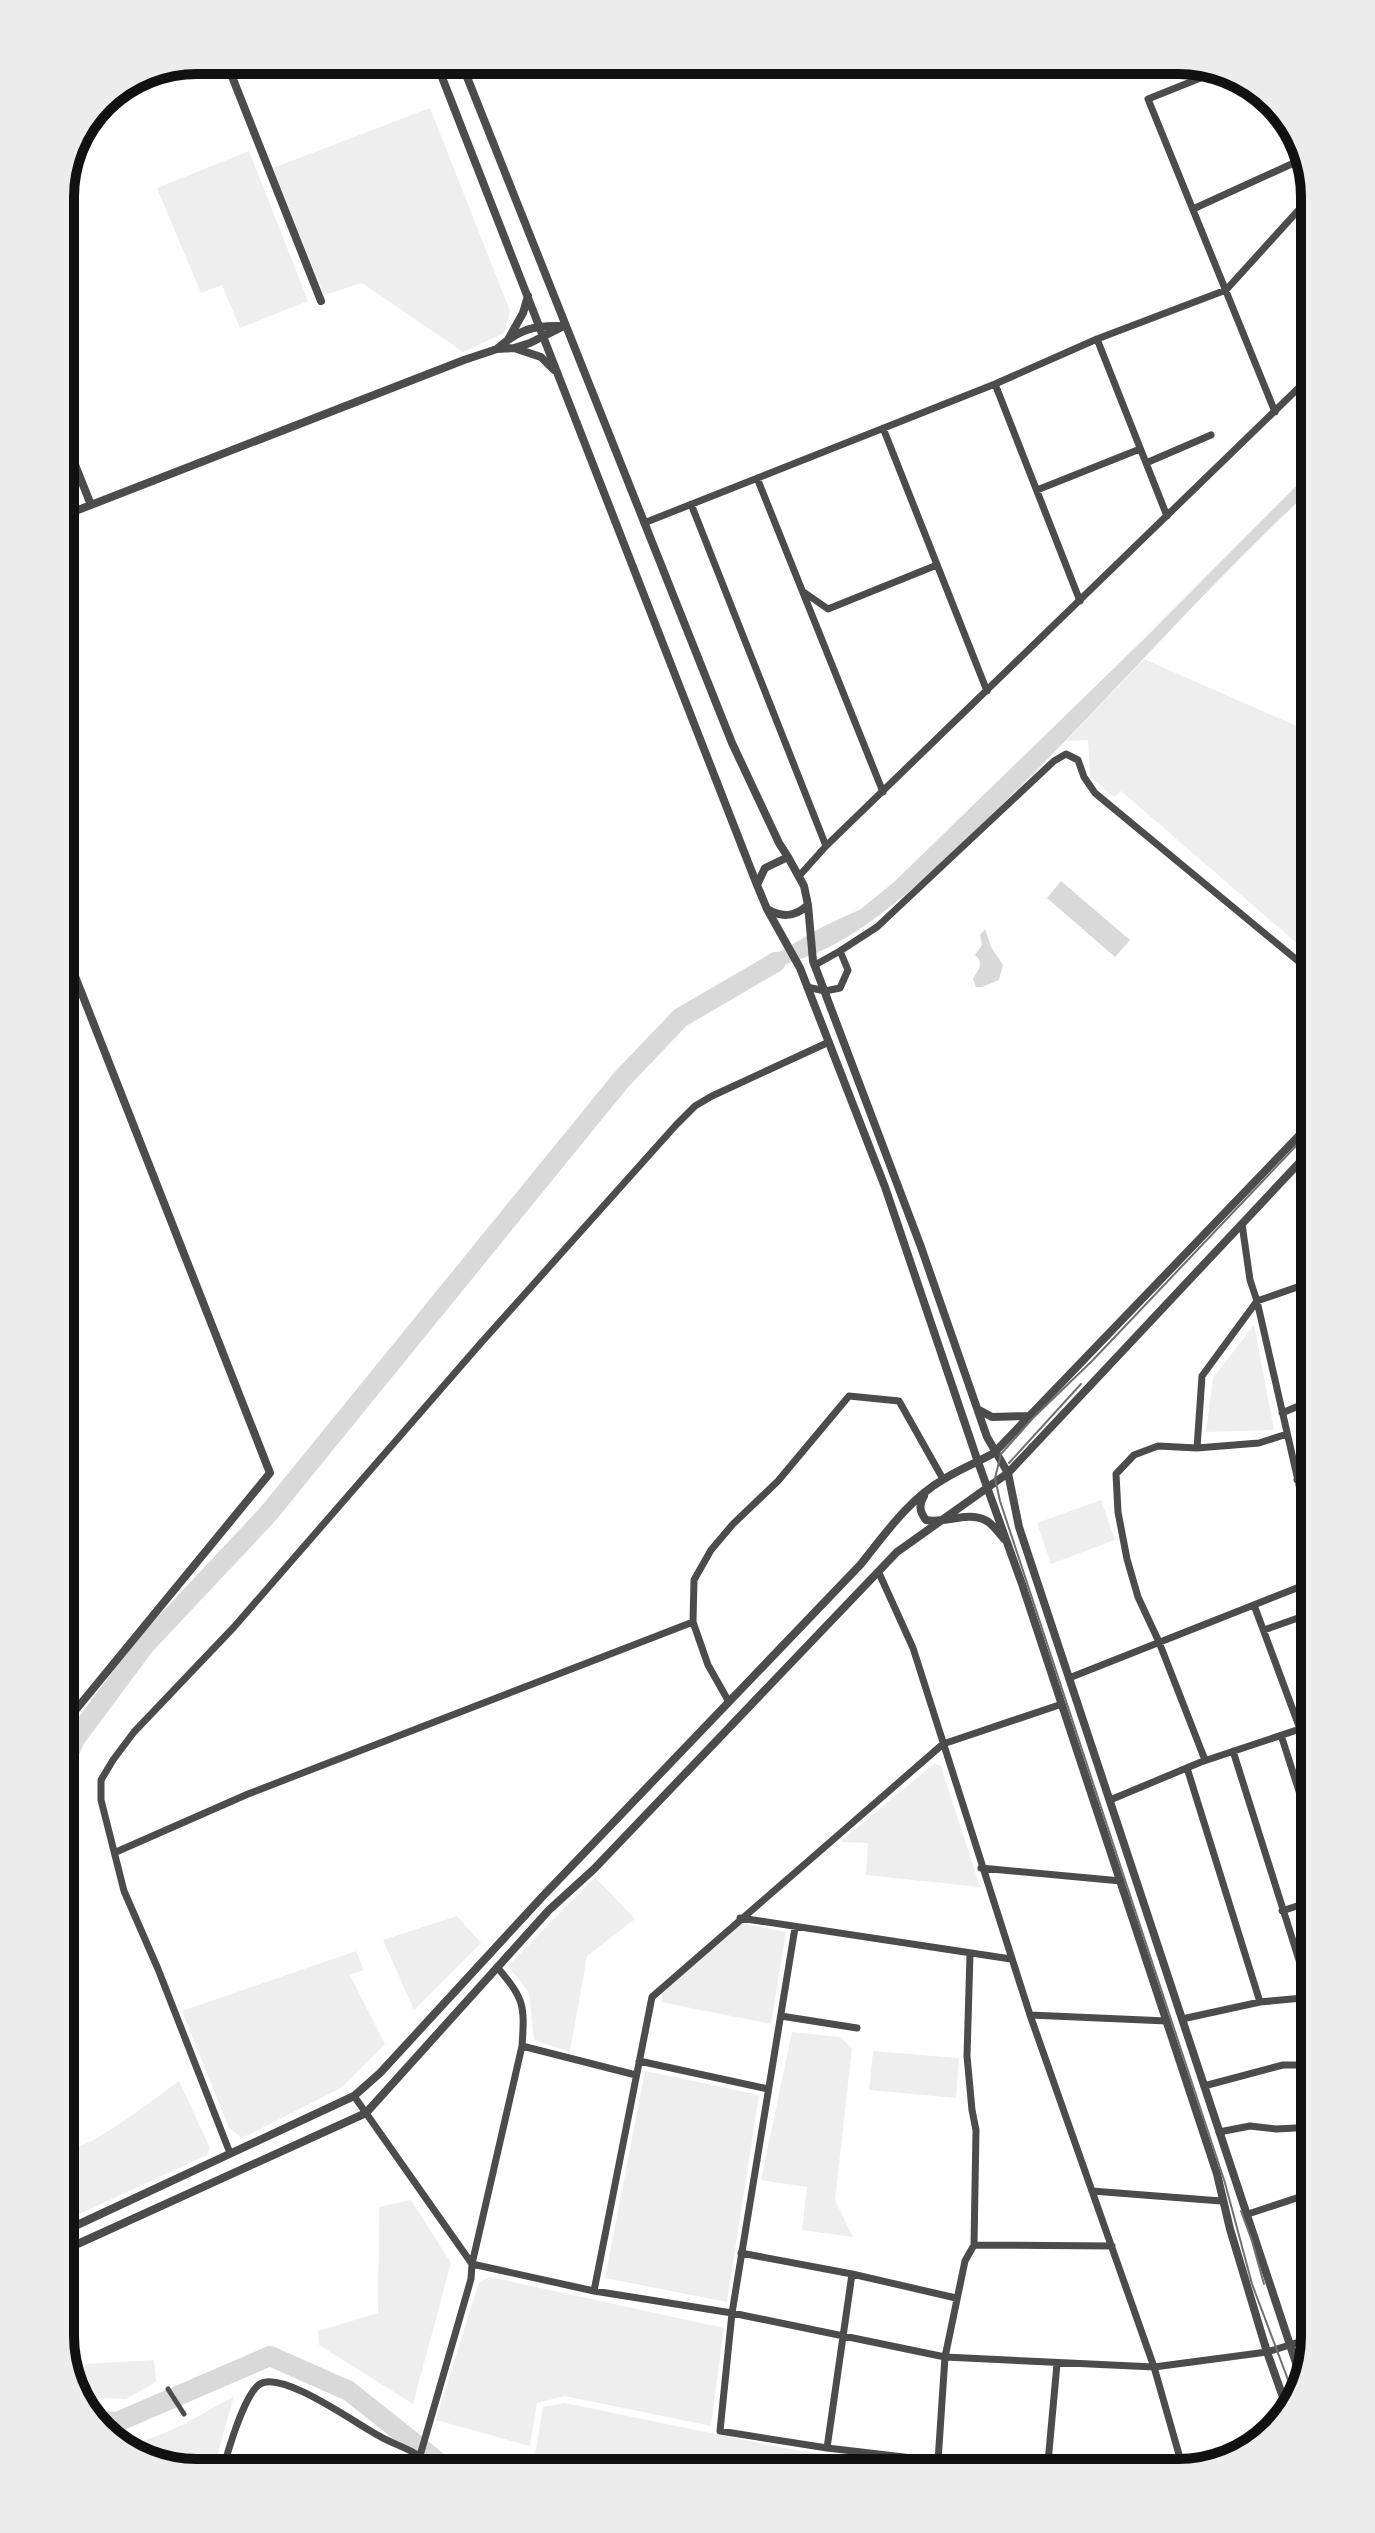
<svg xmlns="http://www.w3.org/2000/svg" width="1375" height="2533" font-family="Cabin,sans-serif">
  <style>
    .green { fill: #eee }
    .water { fill: #d9d9d9 }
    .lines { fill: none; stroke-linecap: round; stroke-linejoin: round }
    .stream { stroke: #d9d9d9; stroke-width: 3 }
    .river { stroke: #d9d9d9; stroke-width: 20 }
    .pedestrian { stroke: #4c4c4c; stroke-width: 5 }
    .minor { stroke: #4c4c4c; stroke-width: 7 }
    .tertiary { stroke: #4c4c4c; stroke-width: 8 }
    .tram { stroke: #707070; stroke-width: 2 }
    .rim { fill: none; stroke: #111; stroke-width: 10 }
  </style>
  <rect width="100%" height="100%" fill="#fff"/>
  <path class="green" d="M430,108L510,311L504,333L463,352L362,283L324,295L273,168Z
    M249,151L308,301L240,328L222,285L201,293L157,188Z
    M1144,659L1315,734V959L1121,791L1114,797L1090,777L1088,740L1066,741Z
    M1254,1325L1274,1430L1206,1432L1213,1378Z
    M1101,1500L1115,1540L1051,1564L1037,1523Z
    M934,1764L941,1766L980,1887L866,1875L868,1843L840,1842Z
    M595,1877L635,1919L587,1956L570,2052L534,2040L529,1993L512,1971L511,1963Z
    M457,1916L481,1943L414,2010L383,1940Z
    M741,1923L786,1932L771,2024L661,2002L663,1992Z
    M356,1951L364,1970L350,1975L385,2044L341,2088L242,2138L229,2128L182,2011Z
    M792,2032L840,2037L852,2048L835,2200L853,2237L802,2230L807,2187L761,2180Z
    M873,2051L959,2058L956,2098L869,2090Z
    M645,2071L759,2095L727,2302L605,2278Z
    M179,2081L210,2148L207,2155L60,2223V2151C87,2153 155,2098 179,2081Z
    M411,2200L451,2263L413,2404L319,2345L318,2331L378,2313L379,2207Z
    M490,2277L724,2328L711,2426L565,2396L537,2403L530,2446L436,2420L479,2282Z
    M154,2360L156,2382L126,2399L77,2397L71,2389L68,2374L80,2372L86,2364Z
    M234,2396L218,2453L214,2456L189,2459L185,2454C163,2457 133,2464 116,2445C156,2444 200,2415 234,2396Z
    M565,2403L783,2448L949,2473H532L543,2407Z"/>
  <path class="water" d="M1315,467V486C1210,582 1117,691 1016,791C962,843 900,908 835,944C817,954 797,960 778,967L774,955L824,926L861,909L894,882L1145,638Z
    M1061,881L1130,940L1115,957L1047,898Z
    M985,929L991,947L1003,965L999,980L982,987H976L973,979C977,971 985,964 975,955L982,945L980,935Z"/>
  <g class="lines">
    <path class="stream" d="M1311,490L1315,495"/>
    <path class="river" d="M60,1773L75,1739L144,1646L268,1514L621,1080L680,1018L776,962
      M96,2420L117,2422L270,2356L349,2391L452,2473"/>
    <path class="pedestrian" d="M168,2389L184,2414
      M938,2461L945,2470L963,2473"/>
    <path class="minor" d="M1218,71L1148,99L1275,412
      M1193,209L1307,157
      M1097,339L1167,516
      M995,384L1080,601
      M883,428L987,691
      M1146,463L1211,435
      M757,478L883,792
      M1037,490L1140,449
      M691,504L826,846
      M644,523L995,384L1097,339L1226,290L1314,193
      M805,593L828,609L937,565
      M800,875L826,846L1315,372
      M815,965L840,951
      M807,987L825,991L840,988L848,970L840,951L877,927L1054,761L1066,754L1078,760L1084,777L1095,793L1315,975
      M1242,1224L1250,1280L1257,1301L1310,1533L1315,1544
      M1282,1413L1315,1399
      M1197,1448L1202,1376L1257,1301L1315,1281
      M1297,1480L1315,1476
      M879,1573L913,1648L1030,2015L1154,2367L1184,2472
      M1254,1605L1300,1729
      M1264,1630L1315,1612
      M1069,1678L1312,1582L1315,1578
      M729,1702L708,1665L693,1622L694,1580L711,1550L733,1524L778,1481L849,1396L899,1401L943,1479
      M1281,1735L1315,1841
      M1233,1751L1311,1998
      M1205,1760L1159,1642L1138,1597L1127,1559L1118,1512L1116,1474L1134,1455L1158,1446L1197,1448L1259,1443L1287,1434
      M1187,1768L1260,2002
      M1110,1800L1201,1762L1315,1724
      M116,1852L248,1794L693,1622
      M981,1868L1121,1881
      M1282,1911L1315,1900
      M740,1918L1011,1959
      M795,1928L732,2313L720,2431L827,2448L938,2461L945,2357L965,2261L974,2245L976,2130L972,2110L967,2056L970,1954
      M1030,2015L1167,2021
      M781,2016L857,2028
      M1182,2019L1260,2002L1314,1997
      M522,2046L636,2075
      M639,2061L768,2089
      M1204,2086L1283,2065H1315
      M354,2096L472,2264
      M1219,2132L1250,2126L1276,2129L1315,2127
      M230,2153L158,1969L124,1891L101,1800V1780L113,1760L134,1732L234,1627L480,1344L676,1125L695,1106L712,1096L829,1042
      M1092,2191L1221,2201
      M1248,2214L1315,2192
      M974,2245L1112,2246
      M741,2253L852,2274L956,2298
      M472,2264L594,2291L732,2313L945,2357L1154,2367L1267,2352L1315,2337
      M594,2291L652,1997L943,1744L1062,1704
      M827,2448L852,2274
      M222,2473C227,2454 244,2394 260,2384C283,2370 359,2426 381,2437C393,2444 408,2448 419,2456C426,2461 432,2467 437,2473
      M415,2473L471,2279L472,2264L522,2046C525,2004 524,1999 497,1967
      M1047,2473L1057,2364"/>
    <path class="tertiary" d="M438,67L757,885
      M463,67L732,743L779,843L788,857
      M229,69L321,301
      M509,338L523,313L528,296
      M498,348C518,330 534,325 561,326
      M514,348L541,357L554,370
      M60,427L91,505
      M60,517L464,360L497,349L514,348L530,343L564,326
      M788,857L804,886L808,905C795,917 782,918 767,909L757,885L765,868Z
      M808,905L813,961L921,1247L987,1437L1008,1473L1019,1527L1302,2381
      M767,909L800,968L885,1187L978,1462L1022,1584L1217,2174L1230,2229L1267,2352L1289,2414
      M979,1410L992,1417L1028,1416
      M924,1496C919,1505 919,1511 926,1520C945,1524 967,1511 985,1520C992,1523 999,1533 1004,1539
      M60,1729L270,1473L60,938
      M60,2233L354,2096L380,2073L542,1897L861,1564C885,1534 909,1499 944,1479C960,1469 978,1462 994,1453L1315,1119
      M60,2252L366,2113L549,1910L594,1869L897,1552L1008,1473L1315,1146"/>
    <path class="tram" d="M1009,1463L1081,1384
      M1241,2211L1252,2241L1264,2284
      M1296,2401L1252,2284L1225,2183L1000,1501L995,1478L1001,1454L1033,1418L1092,1361L1315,1126"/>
  </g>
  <path d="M0 0H1375V2533H0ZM197 74H1178A123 123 0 0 1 1301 197V2336A123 123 0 0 1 1178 2459H197A123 123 0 0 1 74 2336V197A123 123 0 0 1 197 74Z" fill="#ececec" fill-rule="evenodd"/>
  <path class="rim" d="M197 74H1178A123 123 0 0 1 1301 197V2336A123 123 0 0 1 1178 2459H197A123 123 0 0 1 74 2336V197A123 123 0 0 1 197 74Z"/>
</svg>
